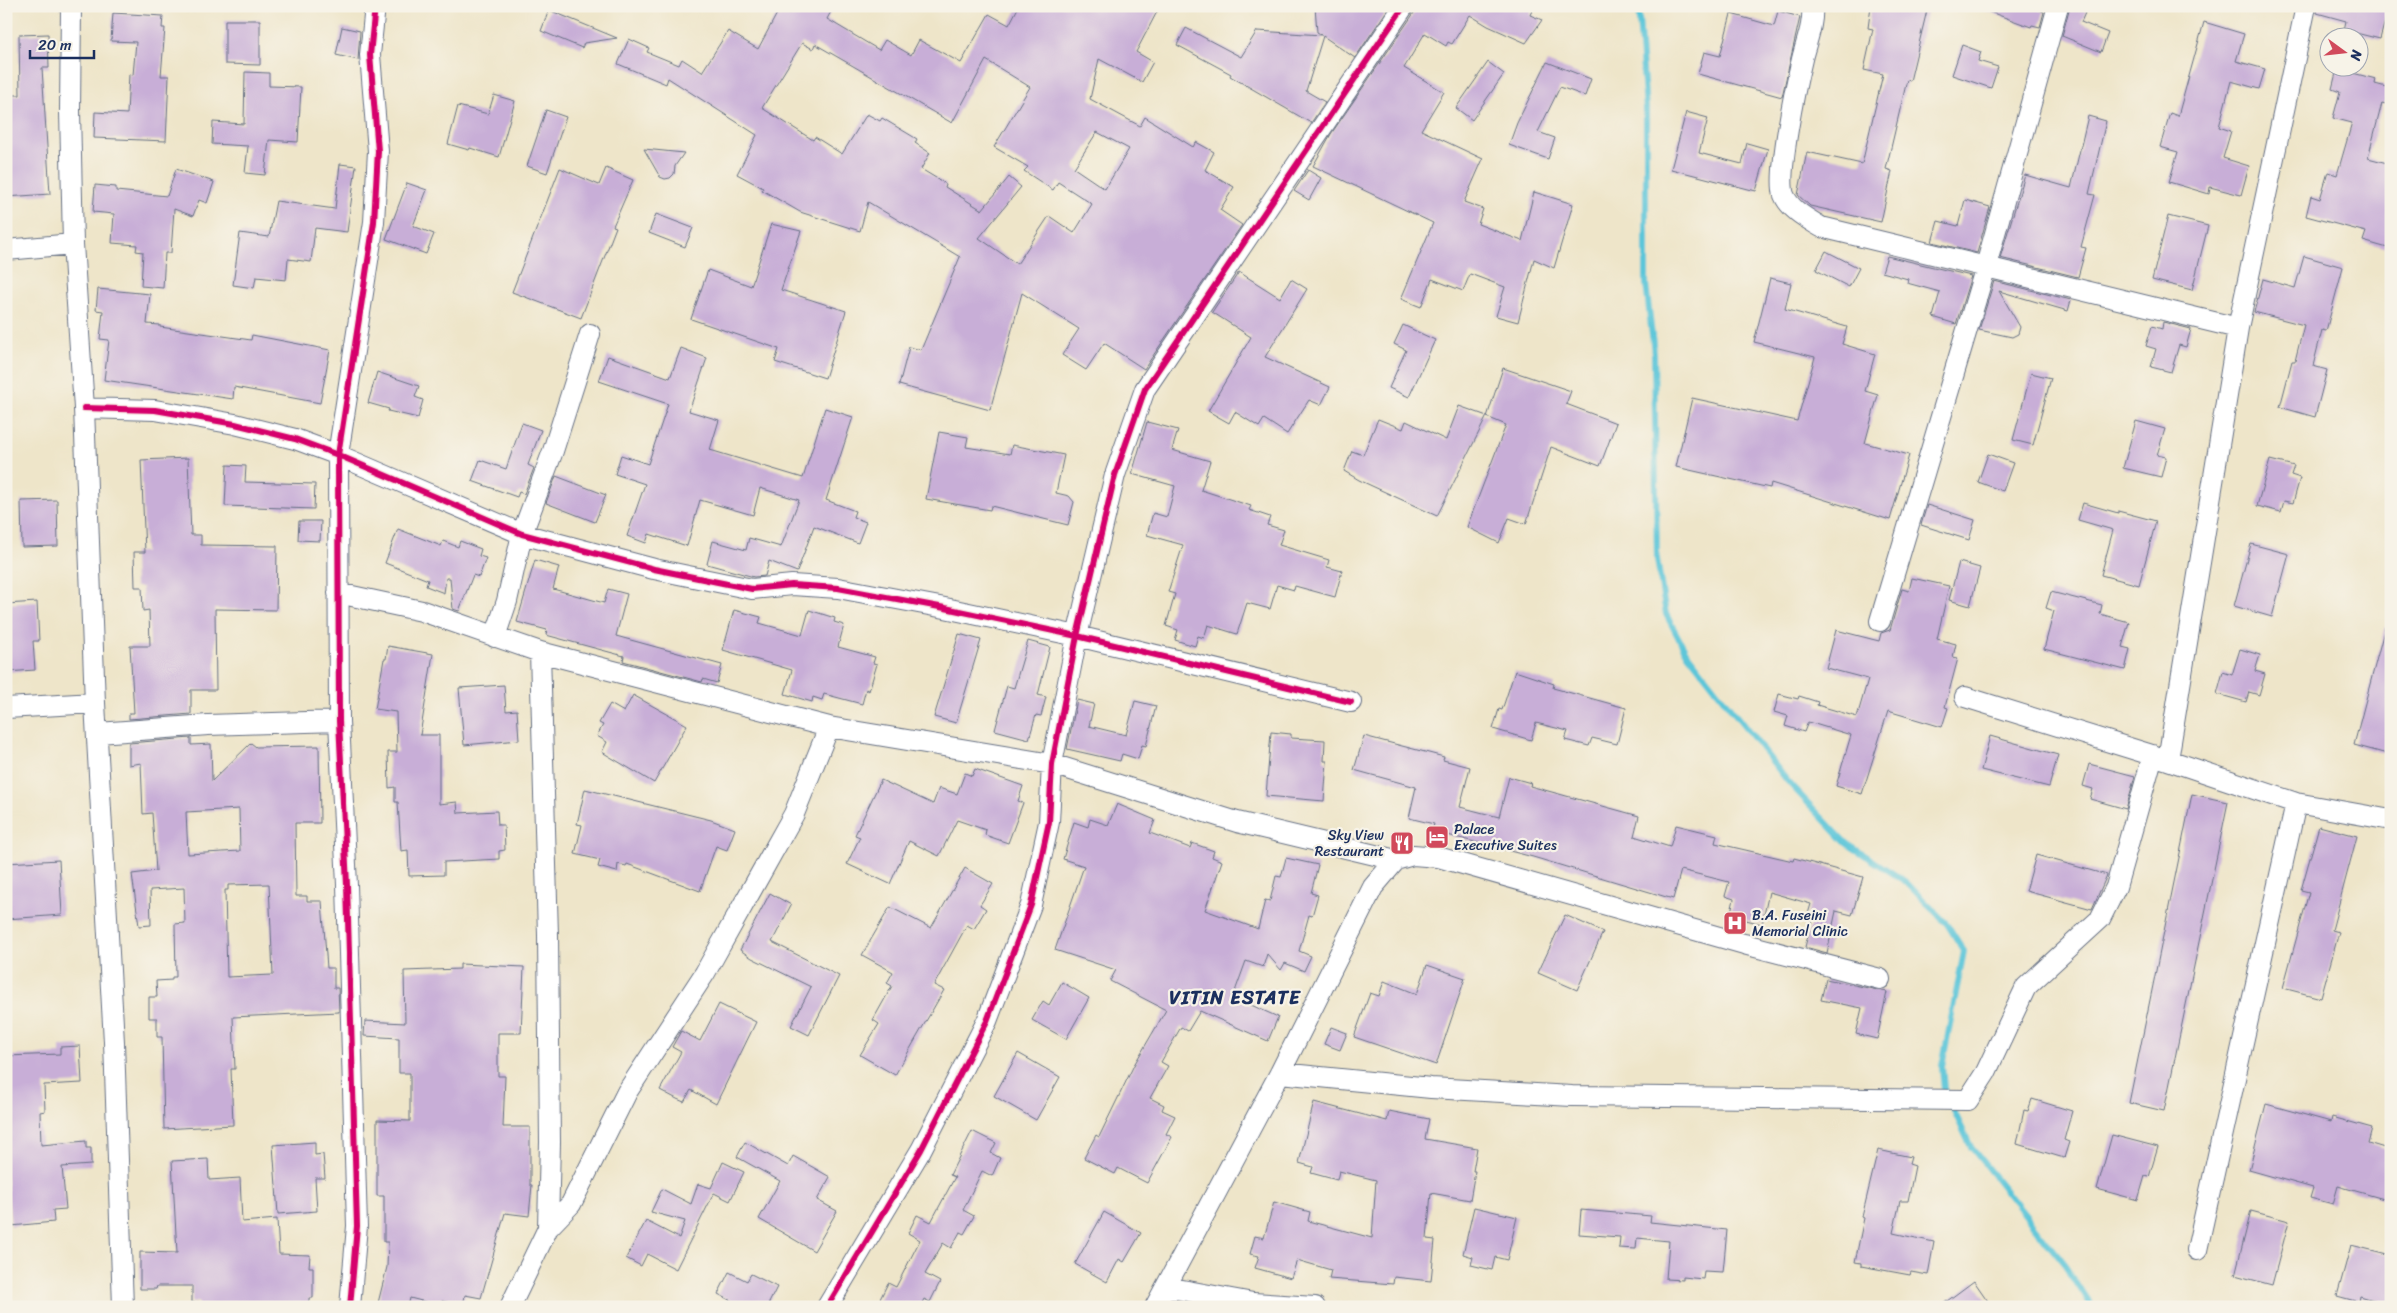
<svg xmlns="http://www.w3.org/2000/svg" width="2397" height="1313" font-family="Sriracha,sans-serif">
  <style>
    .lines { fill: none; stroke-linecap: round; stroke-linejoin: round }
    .stream { stroke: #5dc6d9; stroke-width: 6 }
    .building { fill: #c8aed7; fill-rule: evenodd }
    .street-casing { stroke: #656f83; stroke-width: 22 }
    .street { stroke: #fff; stroke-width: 20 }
    .cycleway-casing { stroke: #f7f3e8; stroke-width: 9 }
    .cycleway { stroke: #d6006c; stroke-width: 6 }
    .labels { text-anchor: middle; stroke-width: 4.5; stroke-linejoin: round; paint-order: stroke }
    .poi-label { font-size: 14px; fill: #1b2f5e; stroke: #f7f3e8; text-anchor: start }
    .district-label { font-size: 19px; font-weight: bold; letter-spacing: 1px; fill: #1b2f5e; stroke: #f7f3e8 }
  </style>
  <rect width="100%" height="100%" fill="#f7f3e8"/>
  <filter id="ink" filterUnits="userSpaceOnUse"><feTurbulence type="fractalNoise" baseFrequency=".02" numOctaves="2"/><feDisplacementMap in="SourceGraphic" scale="10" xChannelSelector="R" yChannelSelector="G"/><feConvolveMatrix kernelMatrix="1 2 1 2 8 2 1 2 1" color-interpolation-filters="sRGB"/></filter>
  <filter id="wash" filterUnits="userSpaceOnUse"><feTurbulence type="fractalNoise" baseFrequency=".0096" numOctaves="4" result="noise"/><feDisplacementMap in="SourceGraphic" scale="20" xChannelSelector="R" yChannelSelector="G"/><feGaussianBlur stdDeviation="1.12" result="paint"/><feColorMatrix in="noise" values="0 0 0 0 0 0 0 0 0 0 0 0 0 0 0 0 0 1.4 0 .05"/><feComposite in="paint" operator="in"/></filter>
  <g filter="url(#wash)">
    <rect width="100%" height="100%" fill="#eee5c9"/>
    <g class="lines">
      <path class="stream" d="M1638,6L1646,109V284L1654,353L1657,559L1666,614L1685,650L1789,783L1846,843L1906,882L1947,924L1964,951L1942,1066L1944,1090L1971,1147L2065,1265L2092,1307"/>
    </g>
    <g id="blocks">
      <path class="building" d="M794,6H834L827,19L879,50L885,40L911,55L919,40L961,63L989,14L1009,25L1019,6H1160L1136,52L1153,62L1142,82L1099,59L1090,99L1140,126L1145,117L1193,147L1196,142L1214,152L1205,170L1234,187L1220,210L1242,225L1144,369L1104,343L1086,370L1062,355L1079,329L1022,293L990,410L899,385L909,347L921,350L960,257L868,202L860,231L800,212L762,190L763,188L737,174L757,135L668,78L666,84L618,64L629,39L649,48L647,52L679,65L682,59L702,72L728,31L758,49L780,8L790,13ZM802,43L813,49L815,44L952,123L986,60L1030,87L994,147L1028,167L1024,171L1053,190L1058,182L1092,204L1074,233L1049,216L1017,264L979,238L1021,187L1009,177L982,210L945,187L946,184L921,169L930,153L915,143L917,139L882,118L880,121L867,114L842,154L815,137L813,140L762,108ZM1097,132L1129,149L1105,189L1074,168Z
        M1315,6H1390L1355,58L1323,36L1306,91L1325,102L1311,123L1230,76L1231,74L1177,45L1186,28L1241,57L1257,31L1322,35L1317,32Z
        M1416,6H1534L1530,15L1542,20L1526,43L1488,26L1470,15L1452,44L1448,42L1446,46L1425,33L1404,68L1444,92L1421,130L1483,159L1464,202L1483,209L1478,224L1522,241L1534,192L1573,204L1554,268L1534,259L1518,322L1496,316L1505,287L1470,274L1463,291L1432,279L1421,307L1401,299L1433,223L1313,166L1331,134L1414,13Z
        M1871,6H1928L1910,81L1907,80L1886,169L1892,171L1881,222L1810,206L1798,195L1807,152L1862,164L1883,74L1864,70L1873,29L1868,28Z
        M1979,6H2039L2038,9L2044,12L2040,27L2032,25L2031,27L1979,8Z
        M2070,6H2088L2081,22L2108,33L2101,52L2062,36Z
        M2318,6H2389L2380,39L2344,30L2346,21L2317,13Z
        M549,10L617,38L584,43L582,48L541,31Z
        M1778,11L1800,17L1782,97L1698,74L1704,52L1720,56L1731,14L1774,26Z
        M113,13L163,16L162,28H165L161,76H169L166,141L94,138L95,112L127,114L129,74L133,75L136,42L111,41Z
        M225,20H260V65L225,64Z
        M2204,22L2244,34L2236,61L2265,69L2259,89L2231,81L2219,127L2231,131L2223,158L2249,166L2241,195L2210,187L2209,194L2169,182L2178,152L2160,147L2170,113L2178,116Z
        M342,27L360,31L358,60L336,55Z
        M48,34L49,68H42L50,194L6,197V95H20L19,35Z
        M1962,45L1981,52L1978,61L1998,67L1991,88L1952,75Z
        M1488,62L1504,74L1472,120L1456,108Z
        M1547,62L1591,79L1585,96L1560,87L1538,132L1555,138L1548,159L1509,145L1517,123Z
        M2337,69L2376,79L2375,84L2390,88L2386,104L2382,103L2368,158L2391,164V249L2363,241L2366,232L2306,216L2311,196L2320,199L2328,172L2337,175L2352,123L2333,118L2340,92L2332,89Z
        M245,72L269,73V86L301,87L298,142L269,140L265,175L245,173L248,146L212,144L213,122L244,124Z
        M494,95L515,101L499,157L470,148L469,150L448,144L458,106L488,114Z
        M546,110L566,117L547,173L527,166Z
        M1686,112L1708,118L1699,153L1742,164L1747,143L1768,149L1756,191L1671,169Z
        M2088,116L2106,121L2089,194L2095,195L2081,247L2086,248L2078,277L2000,258L2025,175L2071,188Z
        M644,149L684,153L675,166L674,174L670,178L665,179L660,177Z
        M340,164L356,166L347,232L315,228L311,262L288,259L286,280L256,277L254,288L233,285L240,233L269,237L276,201L335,209Z
        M560,168L599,185L606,168L633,180L613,226L616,227L581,318L512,292Z
        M176,169L214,182L207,203L199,200L193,216L174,209L171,253H165L163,288L141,286L143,252L136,251L137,245L112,243L114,214L93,212L95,185L116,187V191L167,196Z
        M1308,170L1321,178L1309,200L1294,191Z
        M407,183L427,190L413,226L434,234L426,254L386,239Z
        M1965,200L1990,207L1977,253L1932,242L1938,221L1958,226Z
        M656,214L693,228L685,247L649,233Z
        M2168,216L2208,226L2192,290L2152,280Z
        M771,224L801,231L781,290L846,311L825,378L775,362L779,349L691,319L708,270L751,286Z
        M1826,251L1859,268L1849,287L1816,270Z
        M1887,256L1971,276L1956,324L1933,317L1940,292L1907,283L1908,279L1882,272Z
        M2304,256L2343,267L2326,331L2322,330L2313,366L2327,370L2315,417L2280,407L2292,361H2295L2304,325L2254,312L2263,279L2295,288Z
        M1239,272L1280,298L1291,279L1307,289L1265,357L1330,387L1321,405L1309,400L1287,434L1264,419L1259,427L1235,412L1229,423L1208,411L1251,337L1212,312Z
        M1770,278L1791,283L1785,309L1847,327L1842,344L1875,354L1865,391L1878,395L1865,443L1909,455L1890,520L1771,483L1770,488L1676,467L1692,398L1797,421L1815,357L1754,342Z
        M1994,281L2071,300L2068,311L1999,291L2020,327L2018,334L2012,337L1979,330Z
        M98,289L150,294L147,324L160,325V327L251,340L252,335L330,350L320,403L234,387L233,399L104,380L109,340L100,339L103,311L96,310Z
        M2163,322L2191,329L2186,347L2179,345L2171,372L2151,367L2156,349L2146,346L2152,326L2162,329Z
        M1403,325L1435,340L1409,397L1389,388L1406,350L1394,344Z
        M681,348L707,358L689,411L719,420L710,450L803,478L825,408L853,417L826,500L855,511L853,517L866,522L858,543L814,526L797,572L769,561L765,576L754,577L707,564L713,541L746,550L749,538L781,547L799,500L760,488L753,515L700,500L687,546L649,534L646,543L627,536L645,484L615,474L621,455L648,464L668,404L599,381L608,356L670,378Z
        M1503,368L1571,391L1566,404L1616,423L1600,466L1551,447L1526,524L1509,518L1499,543L1467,527L1506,425L1487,417Z
        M377,372L419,386L415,397L423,400L418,418L388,411L389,409L368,403Z
        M2031,373L2051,378L2033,445L2013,440Z
        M1459,406L1487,416L1437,516L1359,480L1344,471L1352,451L1363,455L1378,419L1403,429L1406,421L1446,440Z
        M2136,421L2165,429L2157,455L2166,457L2161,477L2123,468Z
        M1147,422L1178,430L1172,450L1210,461L1201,490L1251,506L1249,510L1270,517L1267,525L1284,530L1279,545L1329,560L1327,567L1342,571L1335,597L1295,586L1294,590L1277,585L1270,609L1247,603L1237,634L1208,625L1204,638L1198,636L1195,646L1175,640L1178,630L1166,626L1175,594L1168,592L1183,545L1147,535L1153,513L1167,517L1175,486L1132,474Z
        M522,423L541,430L528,465L534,468L524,494L519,492L517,497L472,481L480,460L506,469Z
        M939,432L968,437L966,447L1010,454L1012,445L1064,455L1056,493L1069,496L1074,502L1068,525L991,506L990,510L926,499Z
        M1988,454L2013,463L2003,491L1978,482Z
        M188,458L191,535H201V545L277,546L276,610L215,609L216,690H191V714L129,719V713H134L130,646H150L149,610L143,611L142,587H135L134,552H145L141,460Z
        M2270,460L2294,466L2291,475L2300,478L2293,503L2284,501L2281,512L2257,506Z
        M227,465L246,466L245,482L315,484L314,509L225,506Z
        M556,476L606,495L595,522L546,503Z
        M57,500L58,546L22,547L21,501Z
        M2083,503L2118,513V511L2156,521L2139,585L2101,575L2113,530L2078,520Z
        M1927,505L1975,520L1969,540L1921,525Z
        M299,521H321L320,541L298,540Z
        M398,529L441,546L443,541L458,547L460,541L481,549L479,556L486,558L479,577L473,575L459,611L453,609L450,578H446L444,593L426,586L428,580L385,563Z
        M2251,544L2289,554L2272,617L2234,606Z
        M535,560L559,567L553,589L604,603L608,589L627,594L616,636L722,665L717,683L703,679L702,682L623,661L624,656L546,635L547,630L517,622Z
        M1959,562L1980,568L1970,606L1949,600Z
        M1912,578L1949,586L1937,639L1956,644L1953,657L1958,658L1945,707L1948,708L1942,727L1888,711L1862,794L1836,786L1851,735L1808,722L1804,732L1785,726L1788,716L1774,712L1779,694L1798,699L1799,696L1818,702L1817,705L1857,717L1868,679L1826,668L1836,630L1879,641L1881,633L1890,630L1902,589L1909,591Z
        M2051,592L2102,605L2100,614L2129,622L2122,647L2130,649L2125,670L2044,649L2054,611L2046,608Z
        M37,602L39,641H33L35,670L6,672V604Z
        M734,610L761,617L759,623L802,635L809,610L835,618L834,622L844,625L838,647L875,657L873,663L877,664L869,691L866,689L862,704L824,694L822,700L813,697L812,702L785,694L792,670L723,650Z
        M2385,627L2391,628V755L2354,745Z
        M959,634L981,640L956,723L934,717Z
        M1028,641L1050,647L1038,695L1046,697L1041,716L1036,715L1029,739L995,730L1007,686L1014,688Z
        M388,646L433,654L420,735H439V804L457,802L458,813L497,811L498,825H504L505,850L499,851V859L444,862V875L409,876L408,850L401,851L398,802H395V787L389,788L388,752H397L396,712L375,709L384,659H386Z
        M2240,649L2260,655L2255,671L2265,674L2259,695L2249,692L2246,702L2217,694L2223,672L2232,675Z
        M1515,671L1554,684L1553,688L1626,708L1617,744L1592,738L1589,746L1565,740L1568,731L1536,723L1531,740L1493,729L1499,709L1502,710Z
        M504,685L506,711L517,710L519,740L464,745L459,688Z
        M633,695L687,725L654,783L602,752L607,742L597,736L603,725L599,723L610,704L624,712Z
        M1077,700L1094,704L1089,726L1126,735L1135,701L1156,706L1146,746L1142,745L1138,759L1122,754L1120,761L1067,749Z
        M1271,732L1291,734V738L1325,740L1324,761H1327L1324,801L1266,796Z
        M1364,736L1444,757L1443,760L1470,767L1460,807L1499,817L1509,777L1531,783L1530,786L1639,816L1634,836L1670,847L1676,825L1717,835L1715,843L1793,861L1794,858L1863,877L1852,915L1836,911L1827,953L1805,947L1813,916L1808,914L1811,904L1769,892L1762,924L1730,916L1734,899L1725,896L1729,882L1681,870L1673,899L1533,857L1432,831L1434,824L1409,818L1416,787L1354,770Z
        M1990,736L2058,755L2049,787L1981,770Z
        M191,738V745L211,744L212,781L251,743L256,747L319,746L320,823H295L296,896H307V901H322L327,968H334V988H338L339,1012L233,1017L235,1069H231L233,1125L164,1129L162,1037H157V1018H149V997H157L156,981L172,980V977H176L175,924L185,923L184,888L150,890L151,925L139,926L132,874L156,871L152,813L143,814L141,763L129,765V743ZM239,809L240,851L188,854L186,812ZM269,884L273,975L227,977L225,890H228V885Z
        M2089,764L2135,776L2126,809L2090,799L2093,789L2083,786Z
        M975,769L1023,786L1018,801L1023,803L1008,843L985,835L986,830L957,820L939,856L909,841L890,884L847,864L860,837L855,835L881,780L933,804L939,788L957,794L965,773L972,776Z
        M585,789L711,820L735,829L727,850L716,846L700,891L627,864L626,866L618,864L617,872L598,867L600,860L575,854L582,825L577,824Z
        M2192,794L2228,802L2164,1111L2129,1103Z
        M1117,804L1155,820L1150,833L1190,848L1192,843L1214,851L1212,857L1222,861L1205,910L1258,929L1265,900L1270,901L1276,876L1281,877L1286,858L1318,865L1311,893L1318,895L1312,916L1309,915L1299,951L1311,956L1304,971L1285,963L1281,970L1267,954L1263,967L1246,961L1233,997L1278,1017L1268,1041L1200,1011L1188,1031L1181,1027L1161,1062L1168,1066L1150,1098L1164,1105L1162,1110L1175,1116L1166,1134L1172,1137L1147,1183L1118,1168L1115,1174L1084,1158L1096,1135L1099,1137L1134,1065L1166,1010L1110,981L1116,970L1055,950L1084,866L1063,859L1074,822L1088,827L1090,819L1108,825Z
        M2319,826L2357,836L2332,930L2339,932L2321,998L2283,988L2309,892L2301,890Z
        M2036,855L2107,875L2092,909L2026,891Z
        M59,860L62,915L6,919V863Z
        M965,868L993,884L980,905L986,909L974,929L967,925L934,985L944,990L895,1075L860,1055L879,1024L873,1020L892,986L887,983L893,972L862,955L890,907L931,928Z
        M770,893L791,905L772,942L839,976L809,1035L791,1026L811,987L752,958L740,950Z
        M1565,915L1603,932L1577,990L1538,973Z
        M460,964L524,967L521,1033H498V1076H505L503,1127H530V1185H532L529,1216L505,1213L481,1298L465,1295L463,1306L442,1301L441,1306L410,1298L408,1307H377L387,1267L388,1242H384V1196H377V1120L410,1121V1073H399V1038L364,1036L365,1021L405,1023L404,971L460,969Z
        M1427,965L1465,978L1436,1065L1354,1037L1370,993L1379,996L1384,981L1417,994Z
        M1826,979L1887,992L1877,1039L1856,1034L1862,1008L1821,1000Z
        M1062,982L1089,998L1066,1039L1032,1020L1043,1001L1049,1005Z
        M719,1004L756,1022L716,1104L691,1090L684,1102L677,1099L660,1090L681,1052L672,1047L681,1031L700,1041Z
        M1331,1027L1347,1033L1340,1050L1324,1044Z
        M80,1046L82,1083L44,1085L45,1111L40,1112L41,1145L86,1141V1148H91V1165L62,1167L66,1209L53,1210L54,1222L11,1226L6,1173V1056L60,1054V1047Z
        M1018,1053L1060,1077L1036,1120L994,1096Z
        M2032,1099L2072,1111L2064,1140L2069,1142L2064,1158L2017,1144L2024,1110L2028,1111Z
        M1314,1102L1387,1121L1389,1111L1429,1119L1425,1139L1477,1148L1473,1171H1475L1470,1200L1431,1193L1427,1239L1435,1240L1431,1281L1394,1277L1393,1284L1329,1279L1331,1270L1297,1260L1291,1278L1255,1268L1259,1256L1250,1254L1255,1236L1264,1238L1274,1202L1310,1212L1308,1221L1372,1238L1376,1180L1339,1171L1337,1180L1311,1173L1313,1167L1299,1163Z
        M2266,1104L2331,1122L2332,1117L2372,1128L2368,1143L2391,1150V1201L2338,1186L2333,1204L2310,1198L2313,1188L2249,1170Z
        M972,1131L996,1143L991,1153L1000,1158L992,1176L982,1171L963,1210L974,1216L964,1234L960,1232L951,1248L943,1243L925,1274L940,1282L930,1302L924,1299L920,1307H876L888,1283L896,1287L920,1240L908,1233L917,1215L931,1222L955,1177L950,1175Z
        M2112,1135L2158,1147L2149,1177L2145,1176L2138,1200L2097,1189Z
        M315,1142V1155L323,1154L325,1178H315L317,1211L278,1214L273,1145Z
        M745,1142L788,1166L793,1156L830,1177L817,1200L837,1211L814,1251L759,1219L780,1181L737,1157Z
        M1878,1150L1911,1157L1909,1164L1915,1166L1908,1201H1900L1893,1233L1934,1242L1928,1275L1911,1272L1910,1275L1861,1266V1263L1855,1262L1864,1218L1862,1217Z
        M208,1159L209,1180L240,1178L242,1222L277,1219L279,1254L310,1255L309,1267H313V1298H309V1307H199V1302L192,1303V1286H157L156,1289H140V1252L177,1253L172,1161Z
        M723,1162L744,1172L730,1201L714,1193L676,1269L647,1254L641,1266L626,1258L646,1221L679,1238L685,1221L651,1212L662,1189L691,1204L698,1184L711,1188Z
        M1474,1207L1517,1217L1507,1260L1495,1257L1492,1270L1471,1265L1473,1257L1463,1254Z
        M1581,1210L1651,1216L1650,1222L1727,1230L1723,1272L1704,1271L1703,1279L1683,1277V1280L1666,1279L1669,1241L1637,1238L1636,1249L1619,1248L1620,1237L1579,1234Z
        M2251,1211L2289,1221L2272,1285L2235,1275Z
        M1104,1212L1141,1233L1124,1262L1119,1259L1107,1282L1075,1264Z
        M2351,1245L2391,1255V1305L2360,1296L2359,1302L2337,1296Z
        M729,1272L747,1281L751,1274L777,1287L767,1307H743L718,1294Z
        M1974,1281L1992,1307H1939Z"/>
    </g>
  </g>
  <g filter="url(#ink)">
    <use href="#blocks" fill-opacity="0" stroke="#656f83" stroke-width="1"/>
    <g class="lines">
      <g class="street-casing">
        <path id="street" d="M71,6L70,111L73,244L84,408L95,703L114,1042L123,1307
          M1812,6C1814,24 1806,42 1802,59C1796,84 1777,174 1784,195C1790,210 1808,219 1821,227L2238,328
          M6,250L73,244
          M84,408L155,410L235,424L295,439L338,455L522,534L654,569L752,589L792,585L838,588L945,608L1077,636L1351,702
          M338,593L422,611L540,652L829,727L1052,764L1237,822L1396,860
          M1880,621L1986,266L2058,6
          M495,637L507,601L522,534L553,451L590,334
          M1965,697L2168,760L2296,803L2391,820
          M6,708L95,703
          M98,733L208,725L339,721
          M2168,760L2238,328L2306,6
          M1280,1073L1431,1088L1572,1096L1968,1100L1986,1072L2026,987L2100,919L2116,887L2153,755
          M548,1228L571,1204L627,1092L705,973L794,814L829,727
          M2197,1250L2296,803
          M1166,1287L1253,1303L1315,1307
          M350,1307L357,1226L347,885L339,721L338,455L374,222L378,151L370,55L375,6
          M510,1307L548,1228L550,1142L548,935L540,652
          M827,1307L921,1150L987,1021L1031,905L1049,822L1052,764L1077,636L1115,475L1145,389L1404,6
          M1155,1307L1280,1073L1373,887L1396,860L1413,855L1438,857L1744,944L1880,979"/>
      </g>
      <use href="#street" class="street"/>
      <g class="cycleway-casing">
        <path id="cycleway" d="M84,408L155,410L235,424L295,439L338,455L522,534L654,569L752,589L792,585L838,588L945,608L1077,636L1351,702
          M350,1307L357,1226L347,885L339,721L338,455L374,222L378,151L370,55L375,6
          M827,1307L921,1150L987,1021L1031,905L1049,822L1052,764L1077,636L1115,475L1145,389L1404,6"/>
      </g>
      <use href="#cycleway" class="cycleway"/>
    </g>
  </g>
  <defs>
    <g id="hotel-square" transform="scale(1.25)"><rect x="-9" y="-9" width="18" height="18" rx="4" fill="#d1495b" stroke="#f7f3e8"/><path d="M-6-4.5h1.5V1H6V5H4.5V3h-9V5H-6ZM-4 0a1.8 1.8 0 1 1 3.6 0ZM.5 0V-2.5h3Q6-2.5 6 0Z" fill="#fff"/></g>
    <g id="restaurant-square" transform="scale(1.25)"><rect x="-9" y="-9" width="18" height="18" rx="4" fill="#d1495b" stroke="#f7f3e8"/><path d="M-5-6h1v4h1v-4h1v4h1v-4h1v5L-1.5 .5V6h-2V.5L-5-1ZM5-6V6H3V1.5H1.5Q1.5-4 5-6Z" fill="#fff"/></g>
    <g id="hospital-square" transform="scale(1.25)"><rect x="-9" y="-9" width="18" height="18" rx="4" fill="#d1495b" stroke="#f7f3e8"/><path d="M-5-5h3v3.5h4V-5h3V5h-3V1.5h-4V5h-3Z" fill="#fff"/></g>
  </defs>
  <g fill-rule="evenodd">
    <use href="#hotel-square" x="1437" y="837"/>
    <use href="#restaurant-square" x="1402" y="843"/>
    <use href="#hospital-square" x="1735" y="923"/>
  </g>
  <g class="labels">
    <g class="poi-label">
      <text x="1454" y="834">Palace<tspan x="1454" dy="16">Executive Suites</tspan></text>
      <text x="1384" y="840" text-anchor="end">Sky View<tspan x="1384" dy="16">Restaurant</tspan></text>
      <text x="1752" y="920">B.A. Fuseini<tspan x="1752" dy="16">Memorial Clinic</tspan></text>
    </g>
    <g class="district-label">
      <text x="1235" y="1004">VITIN ESTATE</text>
    </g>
  </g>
  <rect width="2397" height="1313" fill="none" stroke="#f7f3e8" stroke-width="25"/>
  <g transform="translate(2344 52) rotate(105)"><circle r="24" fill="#f7f3e8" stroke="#9fa5b1"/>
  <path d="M0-4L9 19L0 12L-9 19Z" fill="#d1495b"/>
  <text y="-8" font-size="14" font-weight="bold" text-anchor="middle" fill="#1b2f5e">N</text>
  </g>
  <path d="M30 50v8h64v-8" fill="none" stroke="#1b2f5e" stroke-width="2.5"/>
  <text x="38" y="50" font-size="15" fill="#1b2f5e" stroke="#f7f3e8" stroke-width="4" paint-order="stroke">20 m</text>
</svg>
